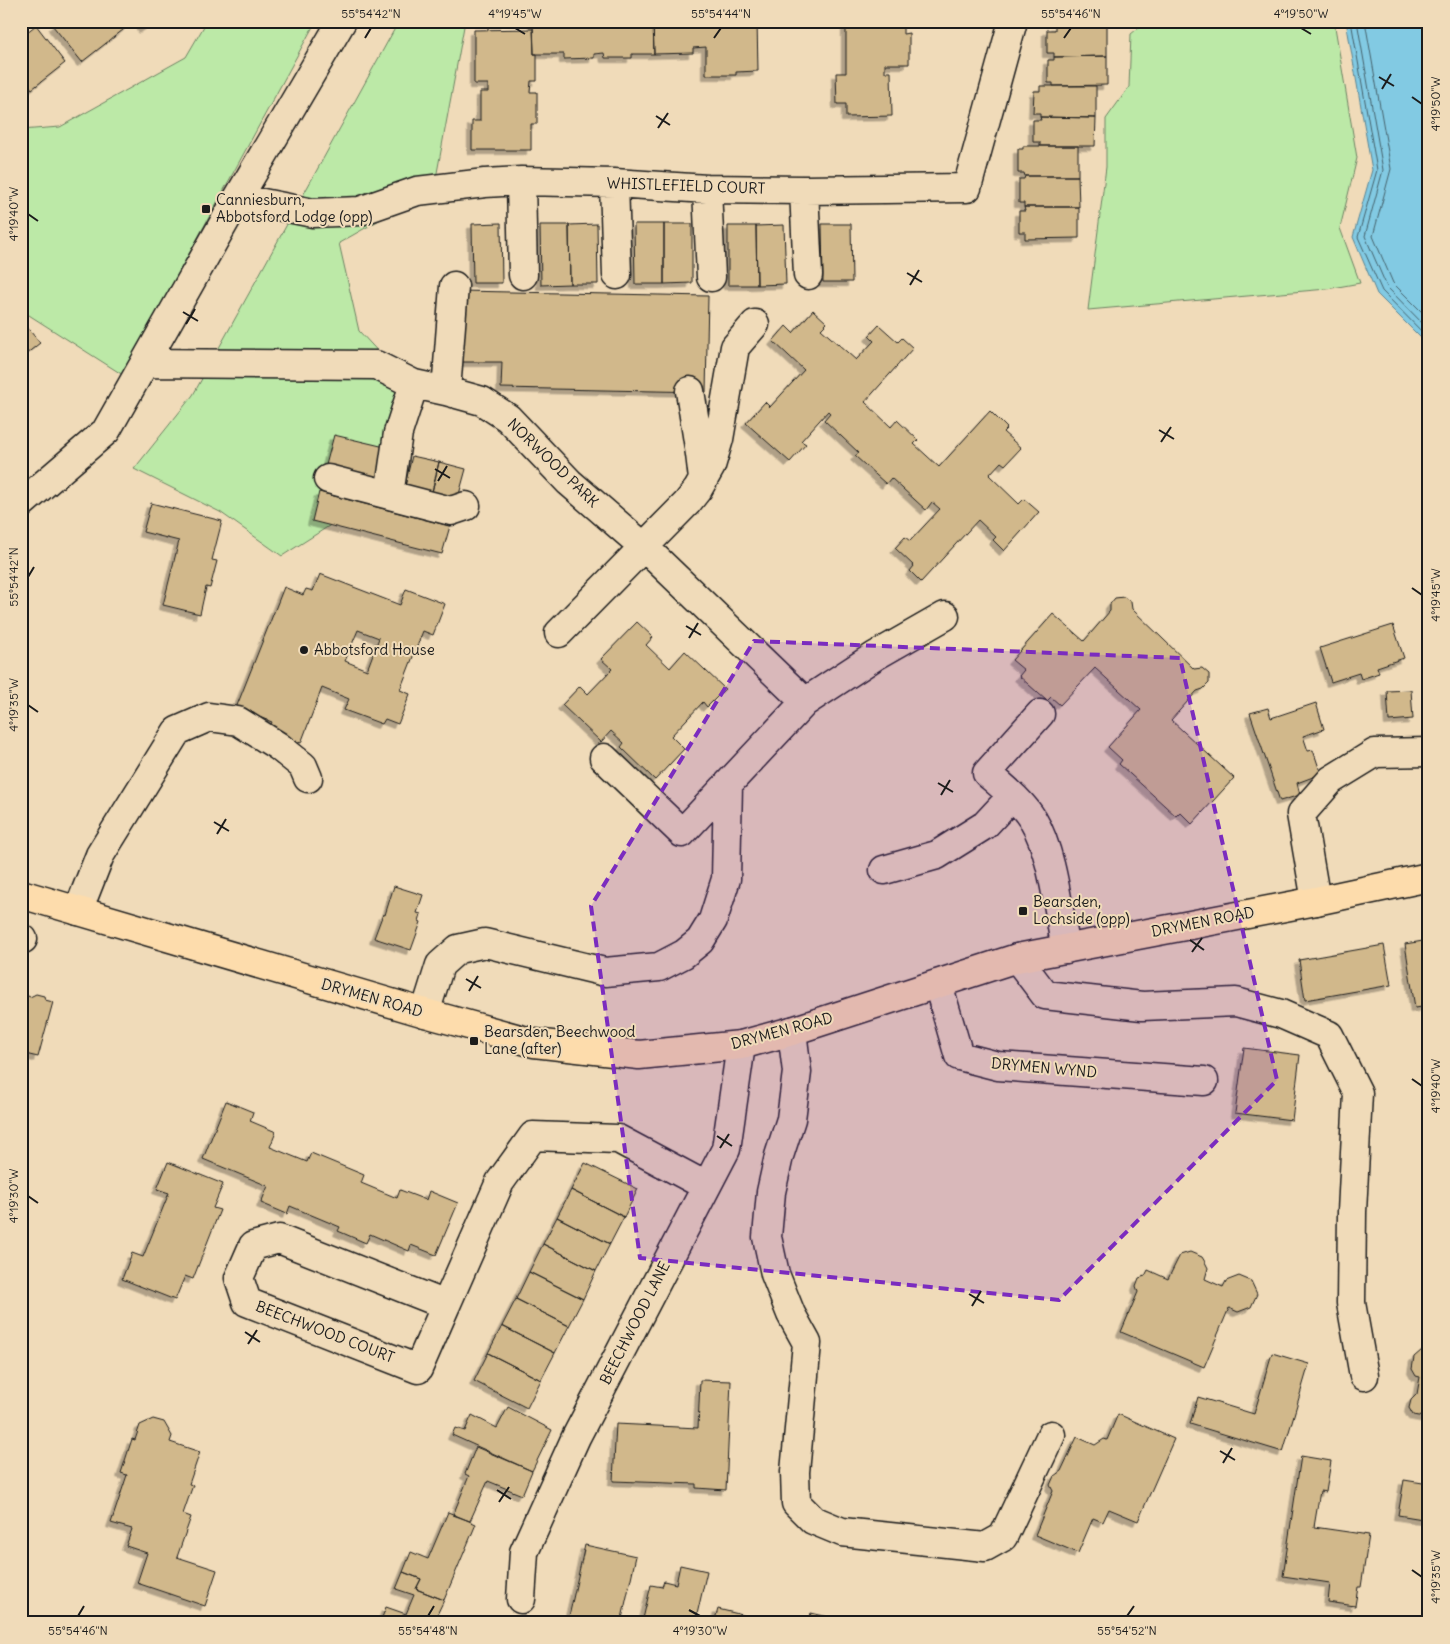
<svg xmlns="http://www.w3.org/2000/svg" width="1450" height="1644" font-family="Delius,sans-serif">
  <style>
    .green { fill: #bce9a7; stroke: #6c8262 }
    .water { fill: #82cae3; stroke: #598493 }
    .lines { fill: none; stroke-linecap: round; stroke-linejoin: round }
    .shore { stroke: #45626c; stroke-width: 1 }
    .building { fill: #d1b88b; stroke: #1c1c1c; fill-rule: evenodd; filter: url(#shadow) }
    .minor-casing { stroke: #1c1c1c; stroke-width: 31 }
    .major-casing { stroke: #1c1c1c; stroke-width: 31 }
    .minor { stroke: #f0dbb9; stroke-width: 28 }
    .major { stroke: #fddcac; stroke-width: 28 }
    .marked { fill: #7b2cbf; fill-opacity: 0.2; stroke: #7b2cbf; stroke-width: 4; stroke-dasharray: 10 6; stroke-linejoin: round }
    .ticks { fill: none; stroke: #1c1c1c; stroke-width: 2 }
    .poi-dot { fill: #1c1c1c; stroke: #f0dbb9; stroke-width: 2 }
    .labels { text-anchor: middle; stroke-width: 4; stroke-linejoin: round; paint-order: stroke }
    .street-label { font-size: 15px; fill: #1c1c1c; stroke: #f0dbb9 }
    .poi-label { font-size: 15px; fill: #1c1c1c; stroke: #f0dbb9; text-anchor: start }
    .neatline { fill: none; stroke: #1c1c1c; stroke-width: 2 }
    .ticks-label { font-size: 12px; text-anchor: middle; fill: #1c1c1c }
  </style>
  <defs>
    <filter id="shadow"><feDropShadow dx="-4.5" dy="4.5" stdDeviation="0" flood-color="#0004"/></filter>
  </defs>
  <rect width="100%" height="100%" fill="#f0dbb9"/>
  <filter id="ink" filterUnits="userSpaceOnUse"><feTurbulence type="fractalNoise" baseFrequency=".02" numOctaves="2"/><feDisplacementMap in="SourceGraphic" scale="10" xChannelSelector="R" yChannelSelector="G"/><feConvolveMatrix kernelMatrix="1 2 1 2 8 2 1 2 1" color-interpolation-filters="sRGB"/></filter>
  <g filter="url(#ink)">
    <path class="green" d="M207,21H316L123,375L21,310V130L60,127L186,57Z
      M399,21H465L434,189L339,243L359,331L409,385L398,482L282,556L220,512L134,469L193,395Z
      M1147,21H1334L1357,158L1340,228L1360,283L1327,289L1088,310L1106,167V119L1129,87L1131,34Z"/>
    <path class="water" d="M1346,21H1429V346L1377,294L1353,237L1372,170Z"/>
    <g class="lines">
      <path class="shore" d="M1351,21L1377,170L1358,237L1382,291L1429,339
        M1357,21L1383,170L1365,236L1387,287L1429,330
        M1365,21L1391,169L1373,236L1393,283L1429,319"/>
    </g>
    <path class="building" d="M59,21H125L128,26L82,62L53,26Z
      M138,21H155L144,29Z
      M533,21H653L654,54H632V58H605L604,53L594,54V58L564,59V54H534Z
      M653,21H757L758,71L736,72V75H706V47L693,48V53L654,54Z
      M846,21H903V34L909,33V64H885V72H891L892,116L846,117V104H837L836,73H846Z
      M36,25L65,63L32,89L21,76V37Z
      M1055,25H1107V56L1054,57V53H1047V30H1055Z
      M533,29L534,54H537V81H531L530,92H537V124H531V150H472V121H480V92H488V84H474V30Z
      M1107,56V85L1053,86V83H1048V60H1054V57Z
      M1040,86H1096V118L1040,117V113H1033L1034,91H1040Z
      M1040,117L1096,118L1095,146H1040V142H1033V120H1041Z
      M1023,146H1078V176H1025L1024,173H1018V149H1023Z
      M1025,176H1078L1079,207H1024V203H1019V179H1024Z
      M1024,207H1079V238L1025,239V232H1019V211H1025Z
      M501,223L502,283H473L472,224Z
      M597,224L598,284H570L569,225Z
      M634,224H664V284H635Z
      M664,224H692V283L664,284Z
      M822,224H851L852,282H823Z
      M540,225H569L570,284L541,285Z
      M784,225L786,284L757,285L756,226Z
      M728,226H756L757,285H728Z
      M461,291L708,296L706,392L501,388L502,362H459Z
      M813,310L827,323L821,329L856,360L874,341L869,336L879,325L898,342L902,338L913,348L865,402L891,427L897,420L918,440L914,444L939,467L990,411L1007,428L1003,432L1021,448L1005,465L1001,462L989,475L1019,504L1024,499L1039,512L1004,551L993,540L996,537L978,520L921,582L910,571L914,566L895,548L905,537L910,541L940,509L932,502L926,510L891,478L886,484L855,456L859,453L824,420L830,413L828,411L801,441L806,444L790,462L746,423L765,402L770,407L804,370L773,341L786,326L793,333Z
      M21,320L40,343L21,358Z
      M334,435L385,447L378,478L326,465Z
      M412,456L439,462L432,492L405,485Z
      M439,462L466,469L458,498L432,492Z
      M319,492L450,526L442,554L312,521Z
      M151,503L222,521L212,560L217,561L210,588L206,587L200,614L163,605L179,541L143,532Z
      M320,574L400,605L406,589L445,604L433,635L423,631L400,690L410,694L398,724L385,719L382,724L344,710L349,699L322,688L301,743L268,730L272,722L236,708L284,587L303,595L306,589L313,591ZM358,630L379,638L367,670L345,661Z
      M1124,597L1131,602L1132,609L1194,669L1202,668L1209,674V683L1203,689L1197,691L1171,720L1234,778L1192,824L1180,812L1176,816L1119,764L1122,760L1108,747L1141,710L1095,668L1060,705L1051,697L1047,701L1019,676L1024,670L1012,660L1053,614L1084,641L1110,611V604L1115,598Z
      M637,622L653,637L646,645L670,668L685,651L725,689L707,707L703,702L671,736L684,749L655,780L621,747L624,743L611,731L601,742L562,705L580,686L588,694L612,669L601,659Z
      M1393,625L1404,658L1377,667L1379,673L1361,679L1359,673L1331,682L1320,648Z
      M1411,690L1413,719L1389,721L1387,691Z
      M1316,703L1324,729L1303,736L1308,751L1313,750L1321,774L1297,783L1300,795L1280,801L1250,713L1268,708L1271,718Z
      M394,886L423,895L417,913L421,914L419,921L421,922L411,950L374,938L383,914L385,915Z
      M1429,940V1006L1415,1008L1405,944Z
      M1384,945L1391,985L1305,1000L1299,960Z
      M21,993L30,997L36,994L44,996L45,1000L53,1002L38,1057L21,1053Z
      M1244,1048L1300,1055L1292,1120L1235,1113Z
      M226,1101L253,1112L250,1121L276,1132L270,1147L307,1162L311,1153L364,1175L361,1183L397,1198L400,1190L426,1200L429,1191L458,1203L436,1255L411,1245L409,1251L370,1234L366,1243L338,1231L340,1227L290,1206L287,1214L261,1203L268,1186L203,1159Z
      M168,1162L223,1184L213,1208L220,1210L193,1279L185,1276L175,1300L122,1279L132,1253L143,1257L169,1193L157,1189Z
      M585,1163L638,1189L624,1217L571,1190Z
      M571,1190L624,1217L610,1244L557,1217Z
      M557,1217L610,1244L596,1271L543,1244Z
      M543,1244L596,1271L583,1299L529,1272Z
      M1190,1252L1202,1257L1205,1262L1208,1268L1205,1279L1223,1287L1226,1281L1239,1276L1251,1281L1257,1294L1251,1307L1238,1312L1229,1308L1204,1367L1121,1332L1138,1292L1136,1286L1139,1278L1145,1276L1148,1270L1168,1279L1180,1255Z
      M529,1272L583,1299L569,1326L516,1299Z
      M516,1299L569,1326L555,1353L502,1326Z
      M502,1326L555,1353L541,1380L488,1353Z
      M1422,1350L1429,1351V1418L1413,1415L1409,1408L1411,1400L1417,1394L1420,1377L1416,1376L1412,1369L1414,1357Z
      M488,1353L541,1380L527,1408L474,1381Z
      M1272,1353L1309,1364L1283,1452L1190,1424L1198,1397L1254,1414Z
      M700,1380L731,1381L726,1490L696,1488V1484L613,1481L616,1424L698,1428Z
      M508,1407L552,1430L532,1471L452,1435L455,1428L465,1431L472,1415L497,1428Z
      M1118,1414L1174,1439L1138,1521L1109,1509L1103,1522L1093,1518L1078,1553L1035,1535L1053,1491L1050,1485L1054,1476L1061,1471L1077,1437L1095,1445L1104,1439L1107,1440Z
      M153,1419L164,1422L172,1436L170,1442L200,1452L189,1484L193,1485L183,1514L191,1517L177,1557L217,1570L205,1606L137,1583L147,1553L126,1546L132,1529L111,1523L127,1475L121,1473L132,1439L135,1440L140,1425Z
      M476,1447L532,1471L522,1495L488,1481L470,1521L453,1515L469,1476L465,1474Z
      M1301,1456L1331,1461L1326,1492L1320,1491L1314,1527L1369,1535L1361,1587H1358L1355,1606L1328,1602L1330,1583L1283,1576Z
      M1404,1480L1429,1484V1520L1398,1515Z
      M448,1512L476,1524L444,1600L416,1589L421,1579L403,1572L411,1552L428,1559Z
      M585,1545L636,1556L621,1623L568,1621Z
      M680,1565L707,1571L695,1623H642L651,1585L662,1587L664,1581L676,1584Z
      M403,1572L421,1579L416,1589L444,1600L433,1623H380L386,1607L406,1614L414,1595L396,1589Z
      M718,1609L771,1622V1623H714Z
      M811,1613L833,1618L832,1623H808Z"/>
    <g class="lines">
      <g class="minor-casing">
        <path id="minor" d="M521,181L523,275
          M614,183L617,275
          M707,189L711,277
          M804,190L808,275
          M238,198L313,213L360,211L417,191L485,183L521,181L614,183L707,189L804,190L967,188L1013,21
          M145,363L376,365L414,384L446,391L482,401L508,418L569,482L644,547L805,702
          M446,391L454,286
          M690,391L700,454L703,479
          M328,479L451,511L466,506
          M389,495L398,433L414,384
          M21,504L106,431L238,198L342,21
          M559,633L687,503L698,489L711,466L719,439L735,347L755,324
          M1040,714L987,773C1003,787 1022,802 1033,820C1053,853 1058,910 1066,949
          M604,758L682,833L805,702L875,656L945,616
          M884,870L937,855L985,825L1012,796
          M1316,901L1301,814L1331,780L1375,753L1429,752
          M78,911L100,855L177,731L209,717L238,721L278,746L303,766L308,778
          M21,938L23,939
          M1017,958L1045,995L1142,1006L1236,1002L1281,1014L1329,1035L1358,1093L1352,1212L1351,1303L1364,1376
          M938,984L959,1056L998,1066L1204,1081
          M425,1013L440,965L458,949L485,943L605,972L659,967L684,954L700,941L713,920L726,879L728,784
          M792,1031L797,1072L791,1119L779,1156L771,1192L767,1237L775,1274L791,1314L807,1343L795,1472L796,1503L813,1520L842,1532L985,1547L1003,1537L1051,1435
          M446,1305L418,1369L247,1302L239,1278L253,1246L279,1239L446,1305L500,1182L533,1136L618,1139L706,1186
          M521,1599L524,1552L576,1437L726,1149L741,1045"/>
      </g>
      <g class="major-casing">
        <path id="major" d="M21,894L425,1013L534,1043L639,1055L741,1045L792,1031L1017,958L1316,901L1429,877"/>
      </g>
      <use href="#minor" class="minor"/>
      <use href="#major" class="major"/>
    </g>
  </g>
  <path class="marked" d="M754,641L1180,658L1277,1080L1059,1300L640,1258L591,906Z"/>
  <path class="ticks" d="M515,28L525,34M1301,28L1311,34M365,38L371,28M714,38L721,28M1064,38L1071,28M1379,77L1394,86M1382,89L1391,74M1412,97L1422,104M656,116L670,125M658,128L668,113M28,214L38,221M907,273L922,282M910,285L919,270M183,312L198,321M186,324L195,309M1159,430L1174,439M1161,442L1171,427M435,469L450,478M438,481L447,466M28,577L34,567M1412,588L1422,595M686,626L701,635M689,638L698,623M28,705L38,712M938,783L953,792M941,795L950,780M214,822L229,831M217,834L226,819M1190,940L1204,950M1192,952L1202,938M466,979L481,988M469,991L478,976M1412,1079L1422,1086M717,1136L732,1146M720,1148L729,1134M28,1196L38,1203M969,1294L984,1303M972,1306L981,1291M245,1332L260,1342M248,1344L257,1330M1220,1451L1235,1460M1223,1463L1232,1448M497,1490L511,1499M499,1502L509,1487M1412,1570L1422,1577M689,1610L700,1616M78,1616L84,1606M428,1616L434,1606M1127,1616L1134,1606"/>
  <g class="poi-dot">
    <rect x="201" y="204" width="10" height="10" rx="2.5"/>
    <circle cx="304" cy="650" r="5"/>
    <rect x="1018" y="906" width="10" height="10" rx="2.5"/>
    <rect x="469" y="1036" width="10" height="10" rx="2.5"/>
  </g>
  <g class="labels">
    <g class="street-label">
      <text transform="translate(686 186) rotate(2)" y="5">WHISTLEFIELD COURT</text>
      <text transform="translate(553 463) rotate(44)" y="5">NORWOOD PARK</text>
      <text transform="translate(1203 922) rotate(-11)" y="5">DRYMEN ROAD</text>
      <text transform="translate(372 998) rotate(16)" y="5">DRYMEN ROAD</text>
      <text transform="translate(782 1031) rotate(-15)" y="5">DRYMEN ROAD</text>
      <text transform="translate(1044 1068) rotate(5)" y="5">DRYMEN WYND</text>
      <text transform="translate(635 1323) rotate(-63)" y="5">BEECHWOOD LANE</text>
      <text transform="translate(325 1332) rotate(21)" y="5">BEECHWOOD COURT</text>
    </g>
    <g class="poi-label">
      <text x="216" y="205">Canniesburn,<tspan x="216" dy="17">Abbotsford Lodge (opp)</tspan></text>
      <text x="314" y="655">Abbotsford House</text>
      <text x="1033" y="907">Bearsden,<tspan x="1033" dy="17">Lochside (opp)</tspan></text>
      <text x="484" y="1037">Bearsden, Beechwood<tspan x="484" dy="17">Lane (after)</tspan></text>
    </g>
  </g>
  <rect width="1450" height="1644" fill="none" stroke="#f0dbb9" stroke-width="55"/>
  <rect x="28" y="28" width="1394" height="1588" class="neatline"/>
  <g class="ticks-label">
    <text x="371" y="18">55°54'42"N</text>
    <text x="515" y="18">4°19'45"W</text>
    <text x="721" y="18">55°54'44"N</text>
    <text x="1071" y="18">55°54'46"N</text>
    <text x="1301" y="18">4°19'50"W</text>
    <text transform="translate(1436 104) rotate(-90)" y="4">4°19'50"W</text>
    <text transform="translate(14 214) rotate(-90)" y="4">4°19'40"W</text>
    <text transform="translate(14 577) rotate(-90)" y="4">55°54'42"N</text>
    <text transform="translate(1436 595) rotate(-90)" y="4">4°19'45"W</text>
    <text transform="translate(14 705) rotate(-90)" y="4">4°19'35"W</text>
    <text transform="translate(1436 1086) rotate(-90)" y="4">4°19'40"W</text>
    <text transform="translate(14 1196) rotate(-90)" y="4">4°19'30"W</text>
    <text transform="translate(1436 1577) rotate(-90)" y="4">4°19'35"W</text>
    <text x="78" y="1635">55°54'46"N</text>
    <text x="428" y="1635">55°54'48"N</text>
    <text x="700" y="1635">4°19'30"W</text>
    <text x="1127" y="1635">55°54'52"N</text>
  </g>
</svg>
